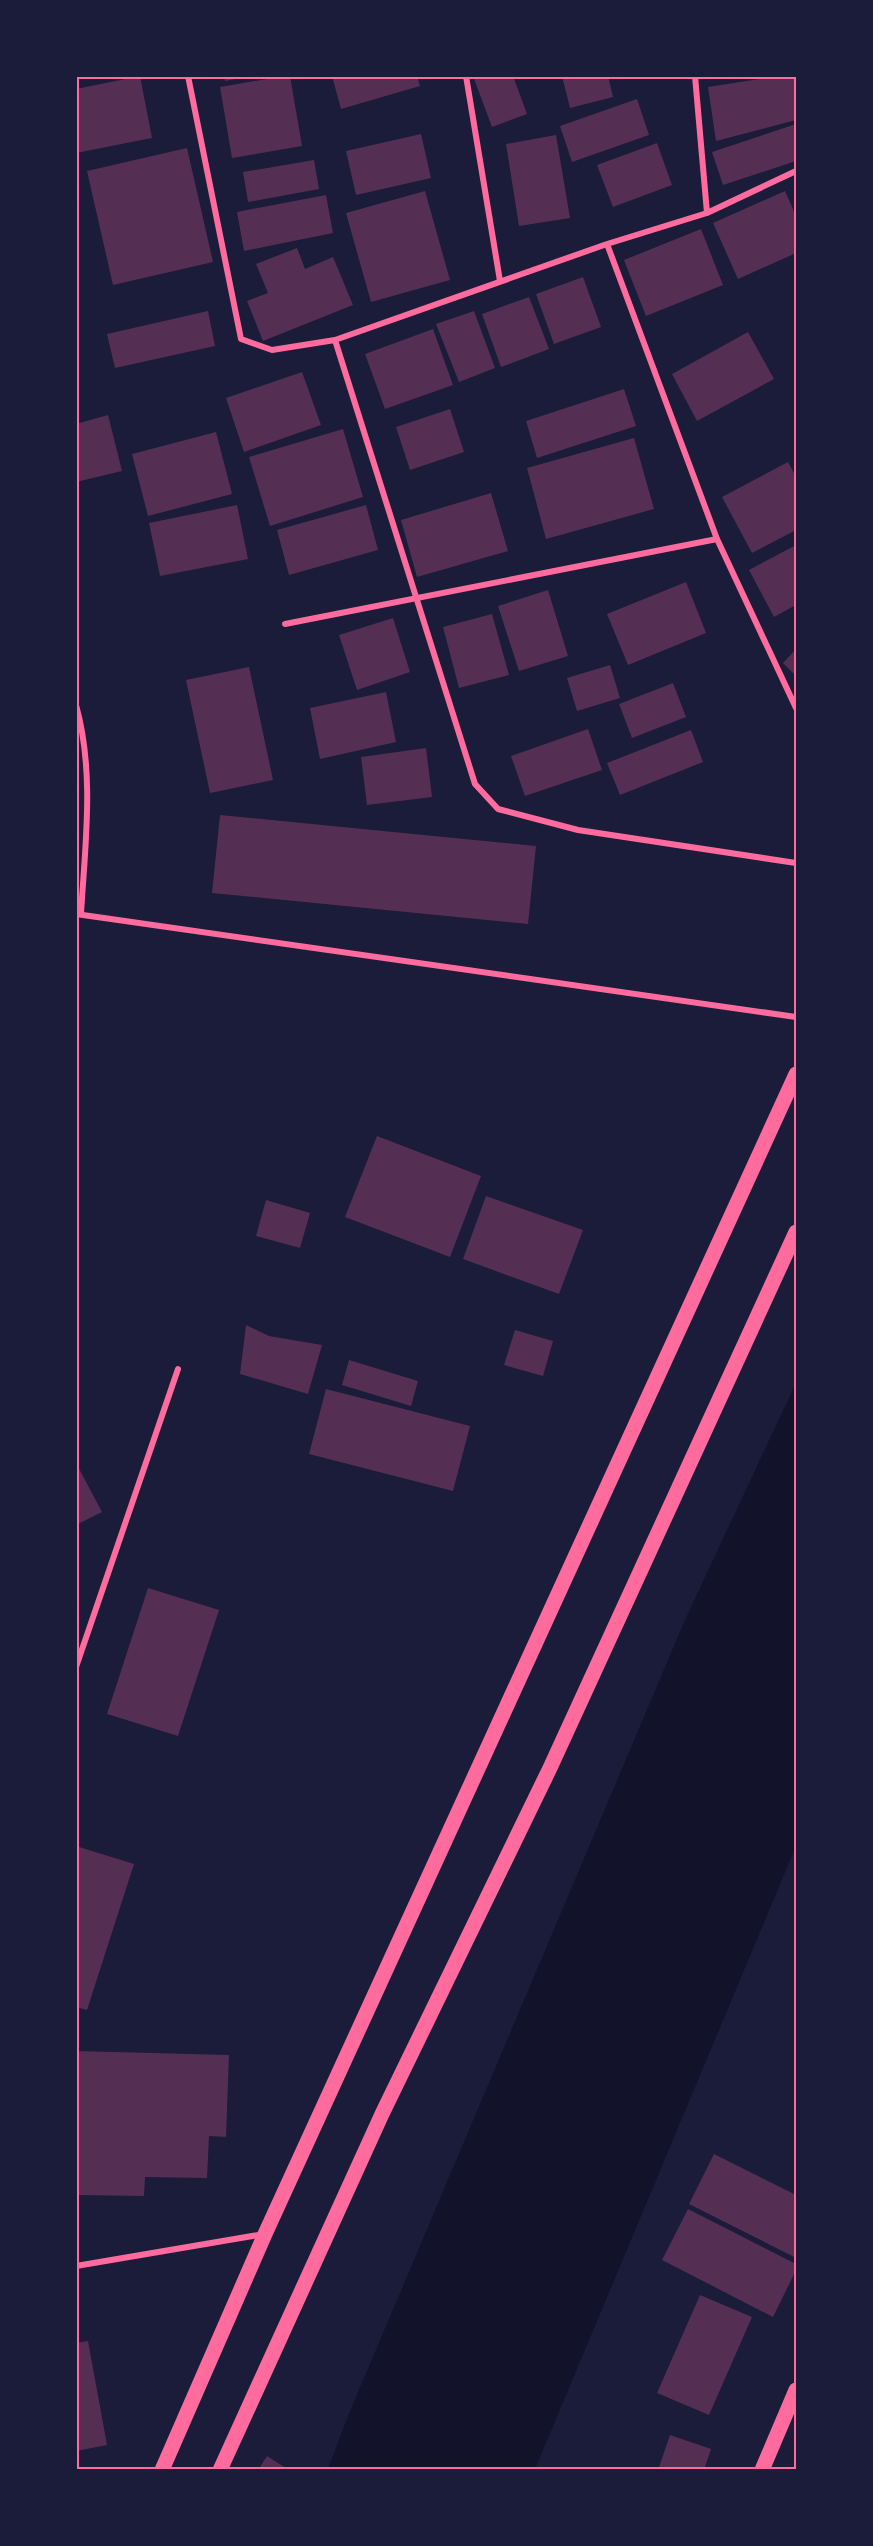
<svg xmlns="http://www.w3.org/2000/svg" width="873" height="2546" font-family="'Work Sans',sans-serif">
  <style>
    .water { fill: #12122b }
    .building { fill: #542f53 }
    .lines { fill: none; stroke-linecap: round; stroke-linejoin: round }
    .minor { stroke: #ff6b9d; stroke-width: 6 }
    .primary { stroke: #ff6b9d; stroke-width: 15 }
    .neatline { fill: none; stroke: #ff6b9d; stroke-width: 2 }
  </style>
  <rect width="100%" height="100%" fill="#1b1b3a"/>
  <path class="water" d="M796,1383V1846L535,2469H328L348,2416L685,1620Z"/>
  <path class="building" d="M140,76L152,138L76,153V89Z
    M224,76H241V78L225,81Z
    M284,76H290L302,146L232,158L220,87Z
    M332,76H417L420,86L341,109Z
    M473,76H513L527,114L492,127Z
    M562,76H608L613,97L570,108Z
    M779,76H796V120L716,141L708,87Z
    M637,99L649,135L572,162L560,126Z
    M796,124V161L723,185L712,152Z
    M421,134L431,178L356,195L346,151Z
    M556,135L570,218L519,226L506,144Z
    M657,143L672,185L613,207L597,165Z
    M187,148L213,262L113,285L87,171Z
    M314,160L319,189L248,202L243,172Z
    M425,191L450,280L371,302L346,213Z
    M785,191L796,216V253L738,279L713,223Z
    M326,195L333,233L244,251L237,212Z
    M701,229L723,285L646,316L624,260Z
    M297,248L305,269L333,257L353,305L263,341L247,301L268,293L256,264Z
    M583,277L601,327L554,344L536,294Z
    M529,297L549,349L501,367L482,314Z
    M208,311L215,346L115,368L107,334Z
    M474,311L495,368L459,382L436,324Z
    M433,329L453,385L385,409L365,354Z
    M748,332L774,379L697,421L672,374Z
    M302,372L321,425L244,452L226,398Z
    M624,389L636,426L537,458L526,421Z
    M450,409L464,452L410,470L396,427Z
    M108,415L122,471L76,482V424Z
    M343,429L363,497L270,526L249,457Z
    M216,432L232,494L148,516L132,454Z
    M634,438L654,509L546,539L527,468Z
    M788,462L796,477V530L752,553L722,497Z
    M491,493L508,551L417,577L401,520Z
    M237,505L248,559L160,576L149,523Z
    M366,505L378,550L289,575L277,530Z
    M796,545V605L774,617L749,570Z
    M686,582L706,633L628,665L607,614Z
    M548,590L568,656L519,671L498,606Z
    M492,614L509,675L459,688L443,627Z
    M393,618L410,672L357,690L339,635Z
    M796,649V676L783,663Z
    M610,665L620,698L577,711L567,678Z
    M249,667L273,780L210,793L186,680Z
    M673,683L686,717L632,738L619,704Z
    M386,692L396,742L320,759L310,708Z
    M588,729L602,770L525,796L511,756Z
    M691,730L703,762L620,795L607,763Z
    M426,748L432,797L367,805L361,757Z
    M220,815L536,846L528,924L212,893Z
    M377,1136L481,1176L450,1257L345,1217Z
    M486,1196L583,1230L559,1294L463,1259Z
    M266,1200L310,1213L300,1248L256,1236Z
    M246,1325L269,1336L322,1345L308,1394L240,1374Z
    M515,1330L553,1341L543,1376L504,1365Z
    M349,1360L418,1381L411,1406L342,1385Z
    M326,1389L470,1426L453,1491L309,1454Z
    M76,1463L102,1512L76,1525Z
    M148,1588L219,1610L178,1736L107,1714Z
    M76,1846L134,1864L87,2010L76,2007Z
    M76,2051L229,2055L226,2137L209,2136L207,2178L145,2177L144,2196L76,2195Z
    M714,2154L796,2195V2258L689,2204Z
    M688,2209L796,2264V2270L773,2317L662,2260Z
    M700,2295L752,2317L709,2415L657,2393Z
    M88,2341L107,2445L76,2451V2343Z
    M670,2435L711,2449L704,2470H658Z
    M267,2456L289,2470H258Z"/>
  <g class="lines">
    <path class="minor" d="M188,76L241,339L272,350L335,340L607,244L707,213L796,171
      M466,76L500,281
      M695,76L707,213
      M607,244L717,539L796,708
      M335,340L475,784L498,809L578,830L796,863
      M285,624L717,539
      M76,705C95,773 85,845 81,914
      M76,914L796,1017
      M76,1667L178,1369
      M76,2266L264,2234"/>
    <path class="primary" d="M162,2470L265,2234L796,1074
      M220,2470L382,2114L550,1768L796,1232
      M762,2470L796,2390"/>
  </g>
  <rect width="873" height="2546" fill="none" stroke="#1b1b3a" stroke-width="156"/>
  <rect x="78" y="78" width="717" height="2390" class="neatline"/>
</svg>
